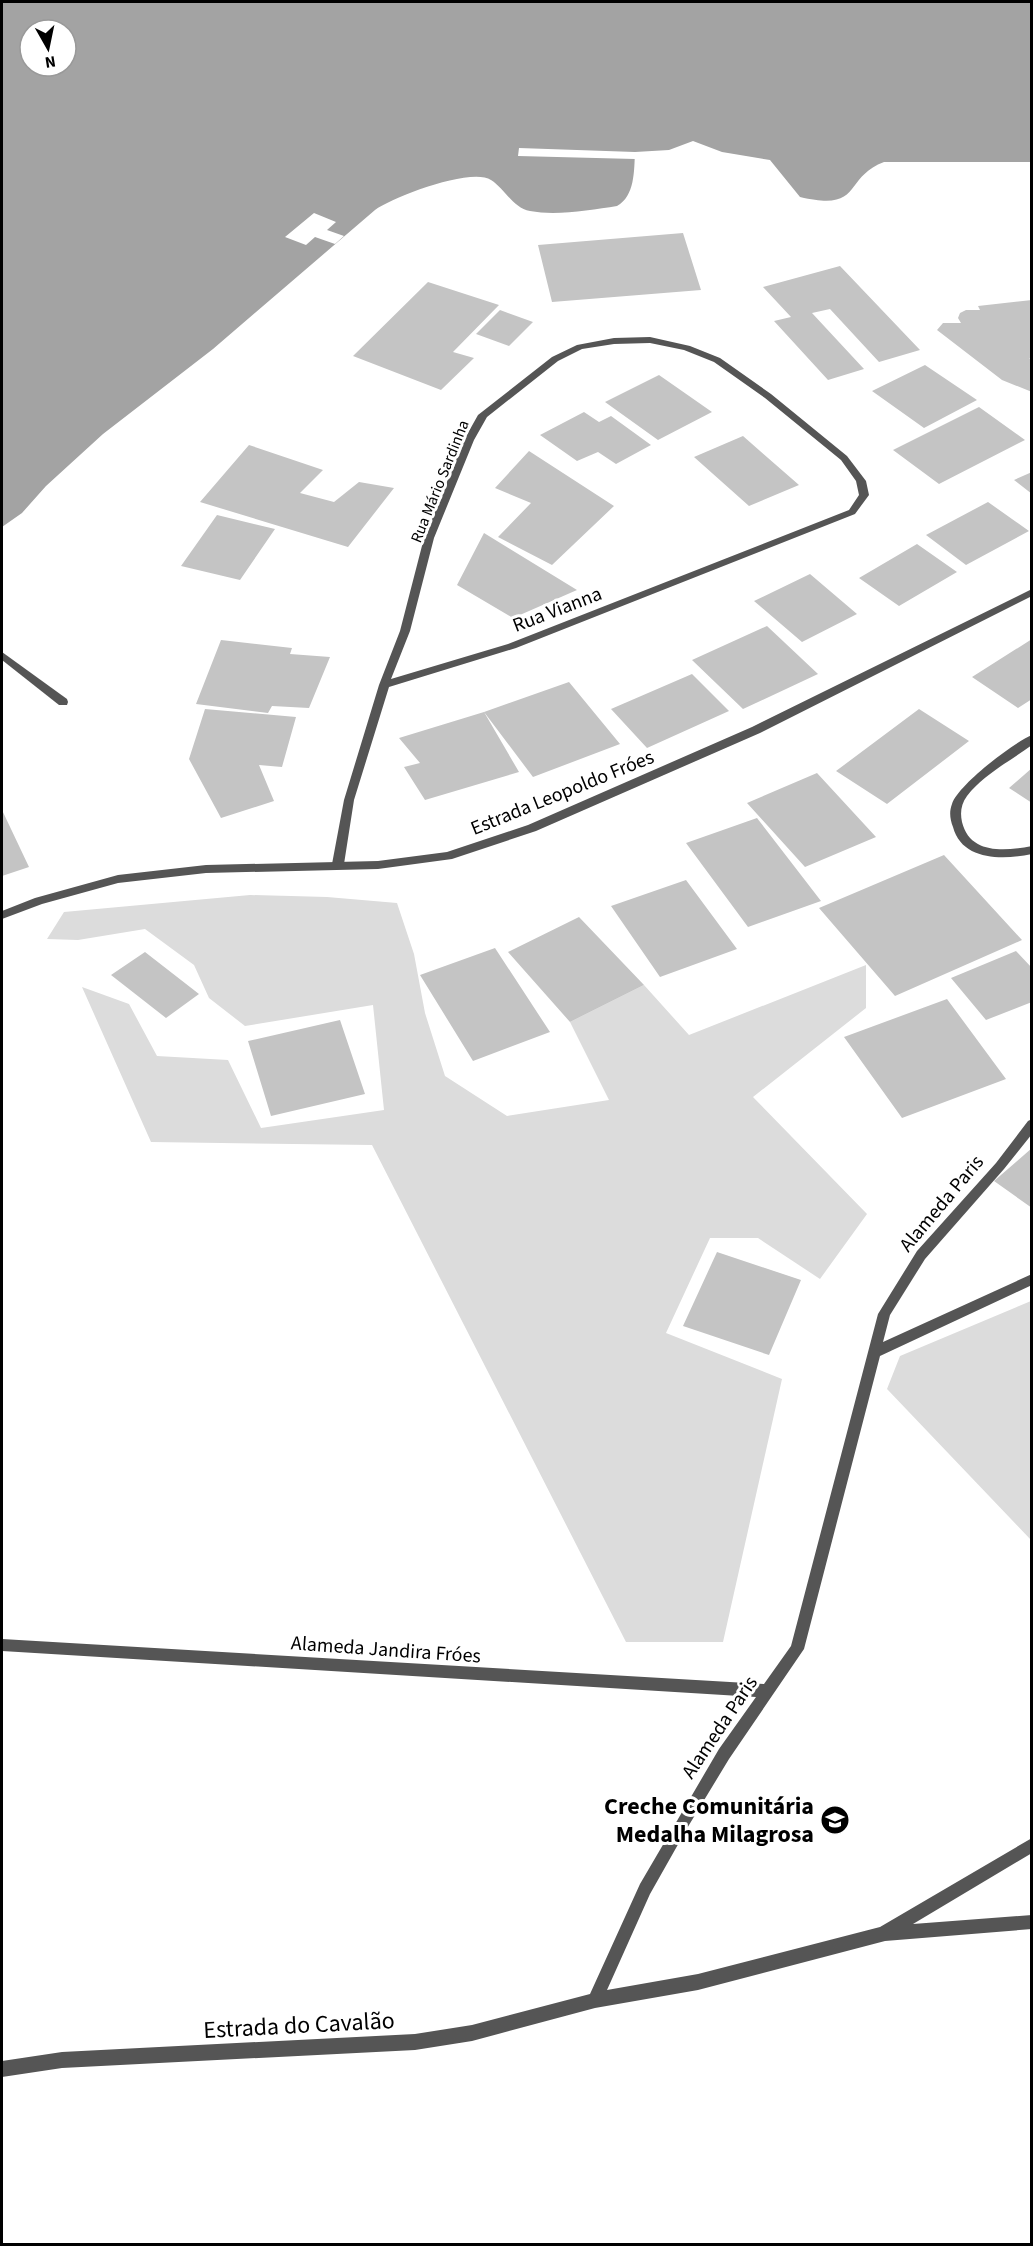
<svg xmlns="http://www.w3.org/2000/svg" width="1033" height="2246" font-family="'Source Sans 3',sans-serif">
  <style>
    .green { fill: #dcdcdc }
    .water { fill: #a3a3a3; fill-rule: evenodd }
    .pier { fill: #fff }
    .building { fill: #c4c4c4 }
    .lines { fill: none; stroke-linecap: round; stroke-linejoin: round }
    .service { fill: #555; fill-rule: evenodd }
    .minor { fill: #555; fill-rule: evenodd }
    .tertiary { fill: #555; fill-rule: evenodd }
    .labels { text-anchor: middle; stroke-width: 6; stroke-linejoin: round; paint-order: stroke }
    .far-street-label { font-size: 16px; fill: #000; stroke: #fff }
    .street-label { font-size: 20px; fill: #000; stroke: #fff }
    .near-poi-label { font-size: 24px; font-weight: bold; fill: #000; stroke: #fff; text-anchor: end }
    .near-street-label { font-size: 24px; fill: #000; stroke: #fff }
  </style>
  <rect width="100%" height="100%" fill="#fff"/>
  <path class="green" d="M250,895L327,897L397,903L414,954L425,1013L445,1076L507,1116L609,1100L570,1022L644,985L689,1035L866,965V1008L753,1097L867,1214L820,1279L758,1238H710L666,1333L782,1379L723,1642H626L372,1145L151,1142L82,987L129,1004L157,1056L228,1060L261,1128L384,1110L373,1005L245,1026L209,998L194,965L145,929L78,940L47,939L64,912Z
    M1031,1301V1540L887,1389L900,1356Z"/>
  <path class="water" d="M2,2H1031V162H884C842,178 864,212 800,197L770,160L722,152L693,141L669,150L635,152C634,171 635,196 617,206C591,210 556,216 530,211C513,208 505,189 491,180C471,167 393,197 375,210L213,349L103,434L46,486L22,513L2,527ZM30,30H66V66H30Z"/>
  <path class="pier" d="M519,148L635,152V159L518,156Z
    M314,213L336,222L327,230L344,236L335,244L315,237L306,245L285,237Z"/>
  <path class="building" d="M683,233L701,290L552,302L538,245Z
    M840,266L920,350L879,362L830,309L812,313L864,369L828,380L774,321L791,317L763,287Z
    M428,282L499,305L453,352L474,358L441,390L353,356Z
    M1032,300V358H1029L1032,360V392L1002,380L937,330L943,323H961L958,318L960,313L966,310H980L978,306Z
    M500,310L533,322L509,346L476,334Z
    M925,365L977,400L924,428L872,391Z
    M659,375L712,412L658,440L605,402Z
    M979,407L1025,440L939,484L893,450Z
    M584,412L599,422L611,416L651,445L616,464L598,452L577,461L540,435Z
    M743,436L799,485L749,506L694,457Z
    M249,445L323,470L300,493L334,502L359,482L394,488L348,547L200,502Z
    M529,451L614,506L552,565L498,537L531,503L495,488Z
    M1032,472V494L1014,480Z
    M988,502L1029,531L966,565L926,535Z
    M217,515L275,529L240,580L181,566Z
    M484,533L577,590L513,618L457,585Z
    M917,544L957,572L899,606L859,578Z
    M810,574L857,614L802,642L754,601Z
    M767,626L818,674L743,709L692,660Z
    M1032,639V699L1018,708L972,677Z
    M221,640L292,648L290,654L330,657L309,708L272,706L268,713L196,704Z
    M692,674L729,711L647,748L611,709Z
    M569,682L620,744L533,777L484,712L519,772L425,800L404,767L420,763L399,738L484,712Z
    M205,709L296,717L282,767L259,765L274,801L221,818L189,759Z
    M919,709L969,741L887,804L836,771Z
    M1032,768V803L1009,788Z
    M817,773L876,837L805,867L747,803Z
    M2,810L29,867L2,876Z
    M757,818L821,901L748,927L686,843Z
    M944,855L1022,940L895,996L819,908Z
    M686,880L737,949L660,977L611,906Z
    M579,917L644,985L570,1022L508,952Z
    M495,948L550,1032L473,1061L420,975Z
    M1016,951L1032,968V1002L986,1020L951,978Z
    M145,952L199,994L166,1018L111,975Z
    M947,999L1006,1079L902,1118L844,1037Z
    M340,1020L365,1094L271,1116L248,1041Z
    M1032,1148V1208L994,1181Z
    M717,1252L801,1280L769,1355L683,1326Z"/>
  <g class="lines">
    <path class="service" d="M2,652L67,699L68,702L67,705H59L2,660Z"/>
    <path class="minor" d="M650,337L690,346L720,358L771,394L847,456L866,481L869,495L855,514L516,648L389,687L354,800L344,864L338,868L334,867L332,864L344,800L379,685L400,631L424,538L464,440L478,415L552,357L577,345L614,338ZM650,343L684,350L714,362L765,398L841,460L856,481L859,495L849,510L508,644L391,679L410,631L434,538L474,440L487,417L558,361L582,349L614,344Z
      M1032,735V745C1010,761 983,775 967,796C961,804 960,813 962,822C970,855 1006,851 1032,846V854C1003,860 962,861 953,827C950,819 949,812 952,804C958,785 1013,743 1032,735Z
      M1032,1119V1134L1004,1169L925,1259L890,1315L883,1342L1032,1274V1285L880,1356L804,1649L729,1759L689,1825L650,1894L607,1990L698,1974L880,1927L1032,1838V1853L913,1924L1032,1915V1929L885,1941L698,1990L595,2008L472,2041L415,2050L62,2068L2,2077V2061L62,2052L415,2034L472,2025L590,1994L640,1884L719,1749L756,1697L2,1651V1639L764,1684L791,1646L878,1314L917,1251L996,1163L1028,1121Z"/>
    <path class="tertiary" d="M1032,589V596L760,733L536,831L452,859L378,869L206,873L118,883L42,904L2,919V911L35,898L118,875L206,865L378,861L447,852L528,825L752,727Z"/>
  </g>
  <defs>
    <g id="school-disc" transform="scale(1.5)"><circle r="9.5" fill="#000" stroke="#fff"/><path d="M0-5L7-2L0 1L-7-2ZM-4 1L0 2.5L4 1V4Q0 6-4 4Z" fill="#fff"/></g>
  </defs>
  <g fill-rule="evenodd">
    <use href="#school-disc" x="835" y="1820"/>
  </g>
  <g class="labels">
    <g class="far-street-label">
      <text transform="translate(439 481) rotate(-68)" y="6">Rua Mário Sardinha</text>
    </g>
    <g class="street-label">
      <text transform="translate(557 609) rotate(-21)" y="7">Rua Vianna</text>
      <text transform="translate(562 792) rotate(-22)" y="7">Estrada Leopoldo Fróes</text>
      <text transform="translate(941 1203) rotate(-50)" y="7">Alameda Paris</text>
      <text transform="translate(386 1649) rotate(4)" y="7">Alameda Jandira Fróes</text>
      <text transform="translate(719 1727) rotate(-56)" y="7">Alameda Paris</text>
    </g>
    <g class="near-poi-label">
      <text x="814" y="1814">Creche Comunitária<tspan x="814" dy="28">Medalha Milagrosa</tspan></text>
    </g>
    <g class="near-street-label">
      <text transform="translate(299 2025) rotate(-3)" y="8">Estrada do Cavalão</text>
    </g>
  </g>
  <rect width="1033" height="2246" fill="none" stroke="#000000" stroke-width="6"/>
  <g transform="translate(48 48) rotate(171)"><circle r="28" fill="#ffffff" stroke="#999999" stroke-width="1.5"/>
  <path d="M0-4.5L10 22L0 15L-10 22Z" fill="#000000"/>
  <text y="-9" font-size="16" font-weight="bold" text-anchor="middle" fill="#000000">N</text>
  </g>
</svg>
